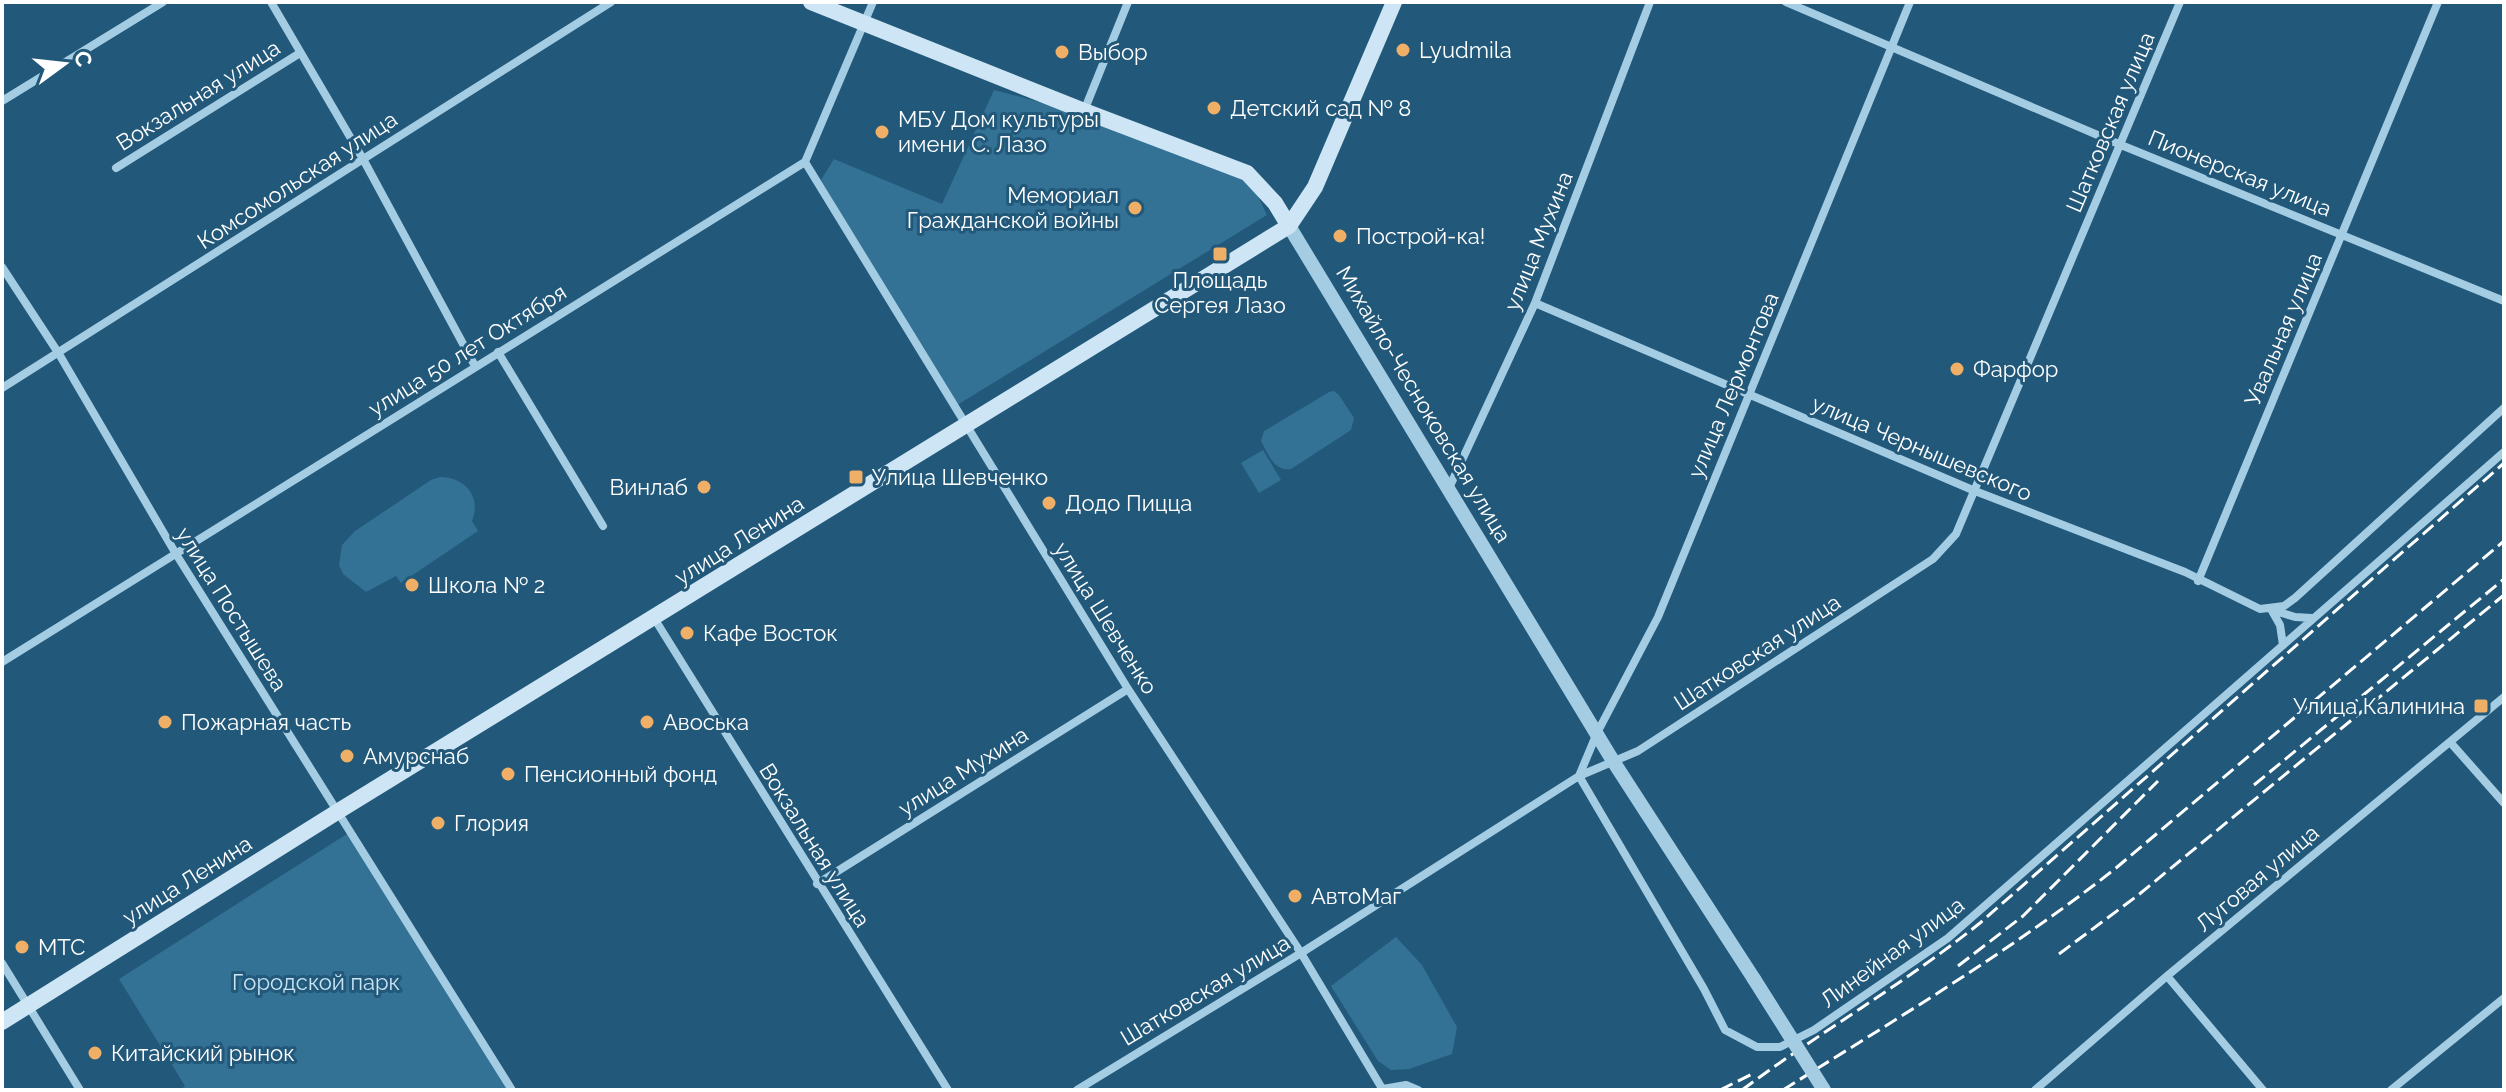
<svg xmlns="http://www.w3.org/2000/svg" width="2506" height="1092" font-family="Raleway,sans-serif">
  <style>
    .green { fill: #337195 }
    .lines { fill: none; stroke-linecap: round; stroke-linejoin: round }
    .minor { stroke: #a4cde4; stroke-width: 8 }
    .tertiary { stroke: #a4cde4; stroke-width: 14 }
    .secondary { stroke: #cde5f4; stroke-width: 16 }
    .rail { stroke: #fff; stroke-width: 3; stroke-dasharray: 14 6; stroke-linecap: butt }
    .tertiary-bridge { stroke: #a4cde4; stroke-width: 14 }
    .poi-dot { fill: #efaf67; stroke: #225879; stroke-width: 3 }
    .labels { text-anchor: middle; stroke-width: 6; stroke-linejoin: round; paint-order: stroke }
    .poi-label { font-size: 22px; fill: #fff; stroke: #225879; text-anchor: start }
    .street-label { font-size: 22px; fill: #fff; stroke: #225879 }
    .park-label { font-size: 22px; fill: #c7e3f4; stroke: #225879 }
  </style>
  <rect width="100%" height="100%" fill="#225879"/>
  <path class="green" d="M994,90L1100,118L1247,173L1267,215L954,407L821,180L834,159L942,204Z
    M1334,391L1339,395L1354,418L1351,430L1291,469C1274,472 1268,454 1261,441L1264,431L1329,392Z
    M1263,450L1281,480L1259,493L1241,463Z
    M440,477C465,477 482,497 472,521L478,531L401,583L396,576L366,592L343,574L339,565L342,545L355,531L431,480Z
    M350,832L512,1090H180L185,1086L119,979Z
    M1396,937L1422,965L1457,1027L1452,1054L1409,1069L1391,1070L1378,1061L1331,986Z"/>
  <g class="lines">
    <path class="minor" d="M271,2L363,159L475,366
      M1786,2L2121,145L2504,301
      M1910,2L1658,617L1597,733L1579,776L1704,989L1725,1030L1757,1047H1780L1814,1030L1948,938L2504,452
      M2,101L163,2
      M1084,111L1128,2
      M805,162L1128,689L1301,953L1383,1090
      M116,168L300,53
      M2,267L59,354L176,554L512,1090
      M1535,303L1975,491L2185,572L2260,609L2284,606L2295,598L2504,408
      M498,352L603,526
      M2,388L611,2
      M1449,488L1535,303L1650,2
      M2198,581L2438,2
      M2271,609L2280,625L2283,645
      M2272,610L2295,617L2312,618
      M654,618L948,1090
      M2,662L805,162L873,2
      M2450,742L2504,803
      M817,884L1128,689
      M2,963L80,1090
      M2167,976L2263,1090
      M1383,1089L1406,1085L1418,1090
      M1077,1090L1301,953L1579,776L1638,751L1933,559L1956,534L2180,2
      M2035,1090L2167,976L2504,697
      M2391,1090L2504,998"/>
    <path class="tertiary" d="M1289,226L1613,761L1754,979"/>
    <path class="secondary" d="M811,2L1084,111L1247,173L1275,203L1289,226
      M2,1022L337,812L1289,226L1315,187L1394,2"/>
    <path class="rail" d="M2254,785L2504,579
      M2059,954L2137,896L2504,595
      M1958,966L2023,916L2158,781
      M1720,1090L1752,1074
      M1742,1090C1820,1032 1904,984 1980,923L2504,463
      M1783,1090C1896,1019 2011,951 2116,868L2504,541"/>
    <path class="tertiary-bridge" d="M1754,979L1824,1090"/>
  </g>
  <g class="poi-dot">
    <circle cx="1403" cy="50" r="8"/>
    <circle cx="1062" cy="52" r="8"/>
    <circle cx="1214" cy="108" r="8"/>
    <circle cx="882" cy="132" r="8"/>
    <circle cx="1135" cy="208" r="8"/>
    <circle cx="1340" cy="236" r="8"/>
    <rect x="1212" y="246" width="16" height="16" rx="4"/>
    <circle cx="1957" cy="369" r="8"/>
    <rect x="848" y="469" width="16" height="16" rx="4"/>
    <circle cx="704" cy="487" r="8"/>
    <circle cx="1049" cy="503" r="8"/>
    <circle cx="412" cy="585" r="8"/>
    <circle cx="687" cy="633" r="8"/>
    <rect x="2473" y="698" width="16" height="16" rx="4"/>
    <circle cx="165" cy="722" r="8"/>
    <circle cx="647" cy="722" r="8"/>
    <circle cx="347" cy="756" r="8"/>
    <circle cx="508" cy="774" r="8"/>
    <circle cx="438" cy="823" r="8"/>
    <circle cx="1295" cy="896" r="8"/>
    <circle cx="22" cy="947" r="8"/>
    <circle cx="95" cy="1053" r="8"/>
  </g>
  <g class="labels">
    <g class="poi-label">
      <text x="1419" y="58">Lyudmila</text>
      <text x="1078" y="60">Выбор</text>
      <text x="1230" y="116">Детский сад № 8</text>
      <text x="898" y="127">МБУ Дом культуры<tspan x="898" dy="25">имени С. Лазо</tspan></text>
      <text x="1119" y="203" text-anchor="end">Мемориал<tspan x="1119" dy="25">Гражданской войны</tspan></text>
      <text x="1356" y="244">Построй-ка!</text>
      <text x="1220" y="288" text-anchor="middle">Площадь<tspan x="1220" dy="25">Сергея Лазо</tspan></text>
      <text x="1973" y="377">Фарфор</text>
      <text x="872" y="485">Улица Шевченко</text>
      <text x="688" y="495" text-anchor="end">Винлаб</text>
      <text x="1065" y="511">Додо Пицца</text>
      <text x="428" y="593">Школа № 2</text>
      <text x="703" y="641">Кафе Восток</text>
      <text x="2465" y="714" text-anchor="end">Улица Калинина</text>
      <text x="181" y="730">Пожарная часть</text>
      <text x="663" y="730">Авоська</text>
      <text x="363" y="764">Амурснаб</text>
      <text x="524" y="782">Пенсионный фонд</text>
      <text x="454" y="831">Глория</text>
      <text x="1311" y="904">АвтоМаг</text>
      <text x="38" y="955">МТС</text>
      <text x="111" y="1061">Китайский рынок</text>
    </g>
    <g class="street-label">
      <text transform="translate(198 95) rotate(-32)" y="8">Вокзальная улица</text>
      <text transform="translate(2110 122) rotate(-67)" y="8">Шатковская улица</text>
      <text transform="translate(2240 173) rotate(22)" y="8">Пионерская улица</text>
      <text transform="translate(297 180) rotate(-33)" y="8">Комсомольская улица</text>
      <text transform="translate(1538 241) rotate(-68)" y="8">улица Мухина</text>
      <text transform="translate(2283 329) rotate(-67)" y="8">Увальная улица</text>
      <text transform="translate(467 350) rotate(-32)" y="8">улица 50 лет Октября</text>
      <text transform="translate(1733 385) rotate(-67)" y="8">улица Лермонтова</text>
      <text transform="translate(1424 404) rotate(59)" y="8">Михайло-Чесноковская улица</text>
      <text transform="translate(1922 448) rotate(23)" y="8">улица Чернышевского</text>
      <text transform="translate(739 540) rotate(-32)" y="8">улица Ленина</text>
      <text transform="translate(232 609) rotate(58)" y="8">улица Постышева</text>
      <text transform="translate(1106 618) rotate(58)" y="8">улица Шевченко</text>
      <text transform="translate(1757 652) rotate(-33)" y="8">Шатковская улица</text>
      <text transform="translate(963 771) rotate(-32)" y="8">улица Мухина</text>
      <text transform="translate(815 845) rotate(58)" y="8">Вокзальная улица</text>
      <text transform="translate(2257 878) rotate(-40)" y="8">Луговая улица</text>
      <text transform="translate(187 880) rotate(-32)" y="8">улица Ленина</text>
      <text transform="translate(1892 952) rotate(-36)" y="8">Линейная улица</text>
      <text transform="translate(1205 990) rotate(-31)" y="8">Шатковская улица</text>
    </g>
    <g class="park-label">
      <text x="316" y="990">Городской парк</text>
    </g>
  </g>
  <rect width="2506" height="1092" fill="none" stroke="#ffffff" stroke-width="8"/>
  <g transform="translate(64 64) rotate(75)" stroke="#225879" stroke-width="6" paint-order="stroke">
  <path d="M0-6L14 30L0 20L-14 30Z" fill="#ffffff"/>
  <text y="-12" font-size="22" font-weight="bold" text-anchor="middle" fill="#ffffff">С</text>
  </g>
</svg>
